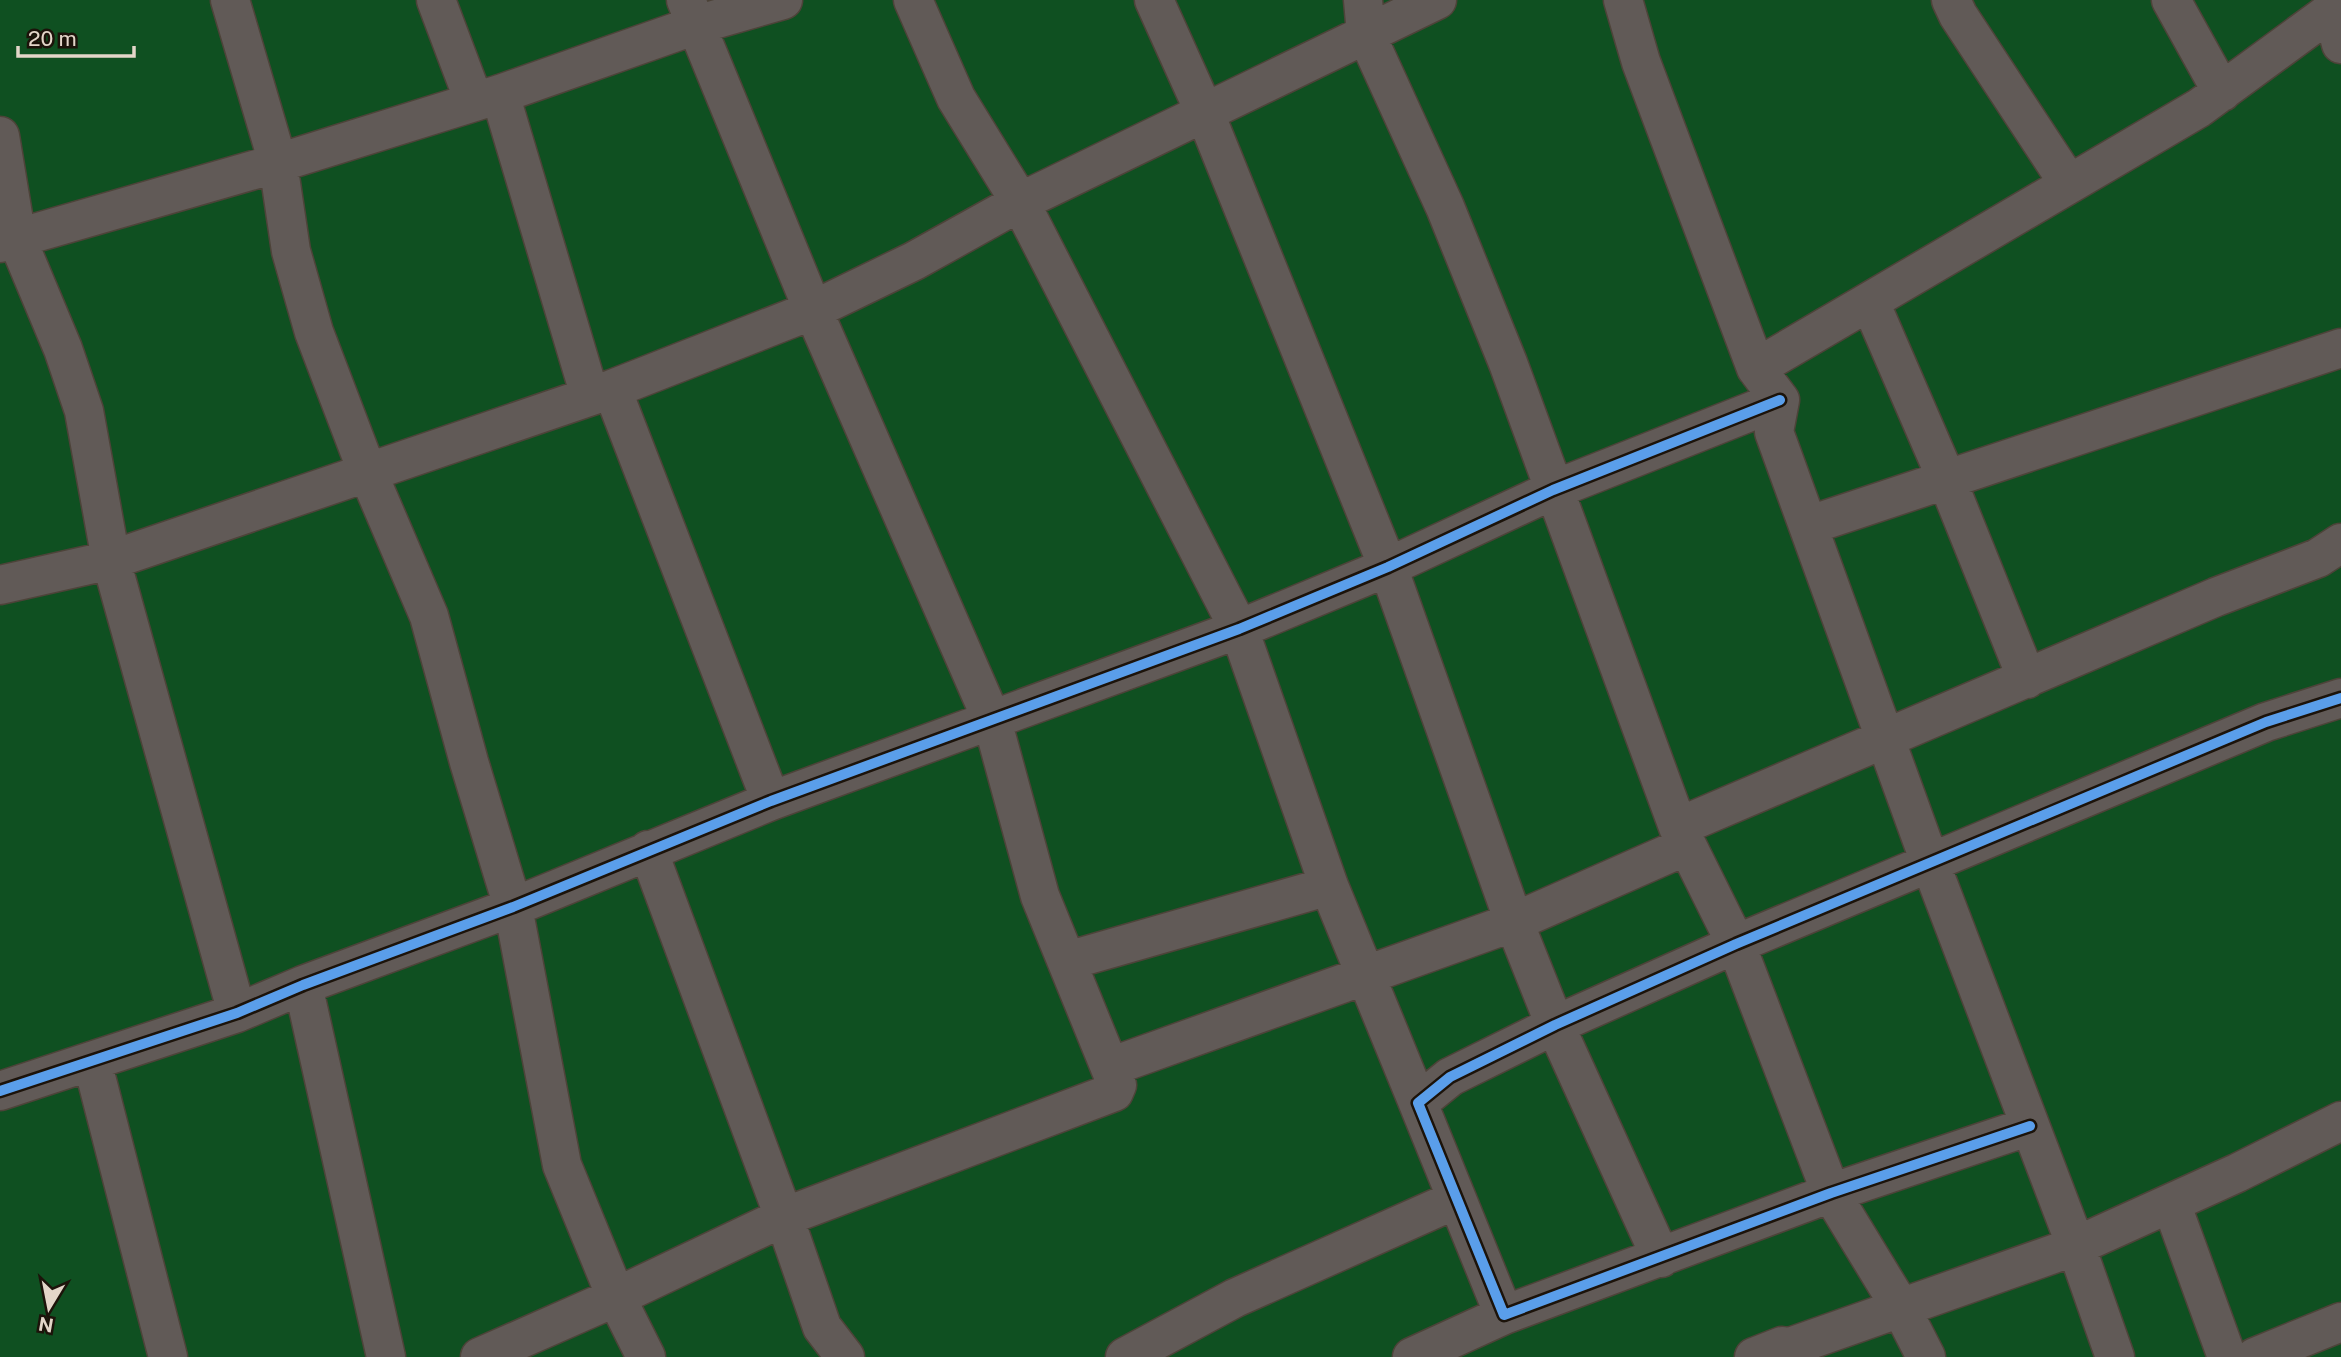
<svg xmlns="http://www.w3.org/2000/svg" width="2341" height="1357" font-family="'Public Sans',sans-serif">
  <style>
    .green { fill: #0f5021 }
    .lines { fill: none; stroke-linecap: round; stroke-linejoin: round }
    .minor-casing { stroke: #4d4339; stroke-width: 41 }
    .minor { stroke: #615a57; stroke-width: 38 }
    .cycleway-casing { stroke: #1c130a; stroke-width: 15 }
    .cycleway { stroke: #5a9eea; stroke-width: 10 }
  </style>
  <rect width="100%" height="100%" fill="#32271b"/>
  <path class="green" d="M0,0H2341V1357H0Z"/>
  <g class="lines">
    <g class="minor-casing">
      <path id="minor" d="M230,0L278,163L291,251L314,332L367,471L429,616L469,762L513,907L562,1165L616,1297L646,1357
        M436,0L474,101
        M686,0L813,310L992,720L1040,896L1117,1085L1114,1092L784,1217L822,1327L845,1357
        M913,0L956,98L1020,202L1239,629L1329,886L1418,1103
        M1154,0L1204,111L1388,567L1514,922L1555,1025L1661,1258
        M1363,0L1366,34L1445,207L1508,363L1678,827L1736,944L1831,1193L1901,1308L1926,1357
        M1623,0L1641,62L1756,368L1780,400L1774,432L1931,865L2076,1246L2115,1357
        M1951,0L1958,15L2069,184
        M2171,0L2222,92
        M2332,10L2341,44
        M500,94L590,396
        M0,136L17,239L63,349L84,411L111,560L237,1013
        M0,243L278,163L500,94L696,25L783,0
        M1870,302L1947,480L2027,679
        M1756,368L2199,108L2341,4
        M612,389L771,801
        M1810,525L2341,348
        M0,585L111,560L612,389L813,310L914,261L1020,202L1437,0
        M1678,827L2216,597L2318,558L2341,543
        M1067,961L1329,886
        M303,985L386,1357
        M92,1061L168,1357
        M1110,1067L1514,922L1686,846
        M0,1091L237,1013L303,985L513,907L771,801L1239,629L1388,567L1553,490L1780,400
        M2030,1126L1831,1193L1504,1315L1418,1103L1450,1077L1555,1025L1736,944L2266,722L2341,698
        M2171,1203L2227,1357
        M1787,1348L2076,1246L2237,1173L2341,1121
        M480,1357L616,1297L784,1217L648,850
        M1125,1357L1235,1298L1457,1199
        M1412,1357L1504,1315
        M1754,1357L1782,1346L1787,1348L1791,1357
        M2255,1357L2341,1322"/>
    </g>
    <use href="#minor" class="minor"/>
    <g class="cycleway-casing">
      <path id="cycleway" d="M0,1091L237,1013L303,985L513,907L771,801L1239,629L1388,567L1553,490L1780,400
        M2030,1126L1831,1193L1504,1315L1418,1103L1450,1077L1555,1025L1736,944L2266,722L2341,698"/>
    </g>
    <use href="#cycleway" class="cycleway"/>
  </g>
  <g transform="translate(49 1308) rotate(190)" stroke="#1c130a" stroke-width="5" paint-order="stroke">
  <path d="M0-5L12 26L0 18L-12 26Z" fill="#e3d6c9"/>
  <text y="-10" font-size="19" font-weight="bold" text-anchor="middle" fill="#e3d6c9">N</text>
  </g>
  <path d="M18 46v10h116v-10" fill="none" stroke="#e3d6c9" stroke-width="3.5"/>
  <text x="28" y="46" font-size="21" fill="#e3d6c9" stroke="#1c130a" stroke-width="5" paint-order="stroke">20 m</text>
</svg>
